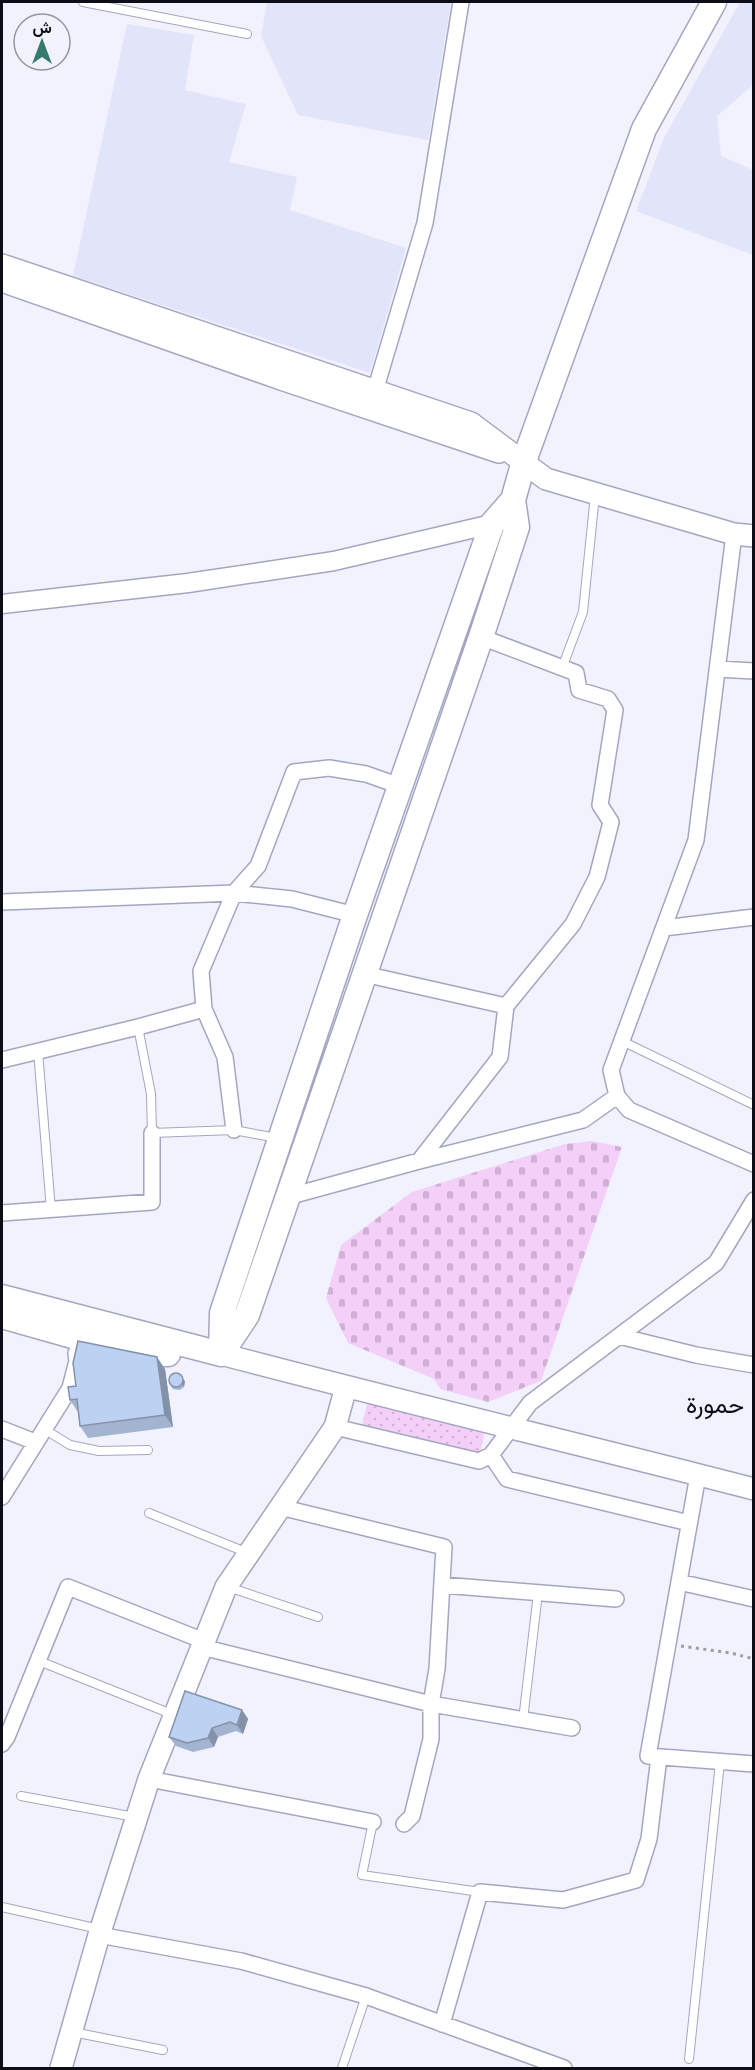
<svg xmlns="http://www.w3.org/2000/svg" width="755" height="2070" font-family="'Roboto Condensed',Vazirmatn,sans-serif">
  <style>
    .built { fill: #e2e4fa }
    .cemetery { fill: url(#cemetery-stones) }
    .park { fill: url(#park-dots) }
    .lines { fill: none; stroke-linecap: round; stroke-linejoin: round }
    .service-casing { stroke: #a4a6c1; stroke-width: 10 }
    .minor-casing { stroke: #a4a6c1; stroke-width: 18 }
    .tertiary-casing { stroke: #a4a6c1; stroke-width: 21 }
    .secondary-casing { stroke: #a4a6c1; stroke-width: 24 }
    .primary-casing { stroke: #a4a6c1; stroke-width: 27 }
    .path { stroke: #9b9ca7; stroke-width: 3; stroke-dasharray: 3 4.5; stroke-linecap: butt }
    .service { stroke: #fff; stroke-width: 8 }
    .minor { stroke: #fff; stroke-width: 15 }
    .tertiary { stroke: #fff; stroke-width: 18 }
    .secondary { stroke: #fff; stroke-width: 21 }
    .primary { stroke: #fff; stroke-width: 24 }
    .wall { fill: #a3b4d0 }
    .shaded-wall { fill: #8492a9 }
    .building { fill: #bdd1f2; stroke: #8492a9; stroke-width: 1.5 }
    .labels { text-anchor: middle; stroke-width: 4.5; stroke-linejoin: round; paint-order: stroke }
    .quarter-label { font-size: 24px; fill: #0c0d16; stroke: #f1f2fe }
  </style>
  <defs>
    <pattern id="cemetery-stones" width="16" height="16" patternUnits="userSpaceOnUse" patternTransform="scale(1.5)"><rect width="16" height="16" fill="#f4d0f8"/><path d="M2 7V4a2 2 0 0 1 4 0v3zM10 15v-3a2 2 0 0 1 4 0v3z" fill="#d0b1d4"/></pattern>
    <pattern id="park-dots" width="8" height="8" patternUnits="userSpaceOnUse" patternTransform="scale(1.5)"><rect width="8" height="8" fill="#f4d0f8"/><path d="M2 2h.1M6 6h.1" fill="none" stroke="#d0b1d4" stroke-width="1.8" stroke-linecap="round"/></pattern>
  </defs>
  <rect width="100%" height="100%" fill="#f1f2fe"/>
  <path class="built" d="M267,2H451L428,140L298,115L261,36Z
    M740,2H753V85L717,116L721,156L753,170V255L636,211L664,138Z
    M127,24L194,35L185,90L246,104L229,162L297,177L290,210L406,248L370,373L73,276Z"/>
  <path class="cemetery" d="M592,1141L622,1147L541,1381L488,1402L440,1389L434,1379L348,1343L326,1298L341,1245L412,1192L565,1144Z"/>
  <path class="park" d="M367,1403L485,1431L480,1453L362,1426Z"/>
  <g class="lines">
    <g class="service-casing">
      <path id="service" d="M83,2L247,34
        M562,668L583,612L595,495
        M138,1027L151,1094L152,1133L234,1130L277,1138
        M622,1041L754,1105
        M38,1051L51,1210
        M44,1429L70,1445L99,1451L148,1450
        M149,1513L248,1553
        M228,1587L318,1617
        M39,1661L174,1715
        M523,1720L538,1593
        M21,1796L135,1817
        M373,1822L362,1875L480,1892
        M2,1907L99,1929
        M73,2032L163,2050
        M689,2059L720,1762
        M342,2068L366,1996"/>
    </g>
    <g class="minor-casing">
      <path id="minor" d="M375,391L425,223L461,2
        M734,534L696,840L611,1070L617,1096L629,1110L754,1164
        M717,669L754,671
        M2,902L234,893L292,899L355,915
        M664,928L754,917
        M364,974L506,1006
        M204,1009L225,1057L234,1130
        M2,1060L138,1027L204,1009L201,971L234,893L258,866L294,772L329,768L366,774L400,786
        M419,1161L500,1057L506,1006L573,924L597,877L611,822L600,805L615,710L608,699L579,690L576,673L481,637
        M287,1197L419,1161L583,1120L617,1096
        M2,1213L152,1202V1133
        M619,1336L696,1355L754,1365
        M335,1427L479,1461L491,1455L530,1403L716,1263L754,1200
        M2,1429L35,1442
        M491,1455L507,1479L689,1523
        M698,1475L648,1756L754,1764
        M2,1497L70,1388L77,1361L76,1353
        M280,1507L444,1547L437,1669L431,1704V1739L412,1816L404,1824
        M679,1582L754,1599
        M442,1585L616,1599
        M202,1647L431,1704L572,1728
        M2,1744L7,1737L68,1587L204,1641
        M149,1779L373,1822
        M99,1935L241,1961L366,1996L564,2068
        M442,2024L480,1892L563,1900L636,1880L649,1839L659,1757"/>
    </g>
    <g class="tertiary-casing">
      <path id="tertiary" d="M2,604L188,583L334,561L492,524"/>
    </g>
    <g class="secondary-casing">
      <path id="secondary" d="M2,265L471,423L546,479L734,534L754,536
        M2,281L284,380L499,452
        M221,1354C398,1401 576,1443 754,1489
        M61,2068L99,1935L149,1779L226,1587L335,1427L346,1387"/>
    </g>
    <g class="primary-casing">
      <path id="primary" d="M2,1297L221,1354
        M2,1316L76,1337L157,1354H168
        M221,1354L222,1313L355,915L492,524L513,500L524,461L644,129L714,2
        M221,1354L247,1315L481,637L517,527L513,500"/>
    </g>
    <path class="path" d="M681,1646L731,1653L754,1659"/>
    <use href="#service" class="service"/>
    <use href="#minor" class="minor"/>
    <use href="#tertiary" class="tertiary"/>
    <use href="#secondary" class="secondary"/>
    <use href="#primary" class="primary"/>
  </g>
  <path class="wall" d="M165,1369L173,1427L88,1438L80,1426L78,1412L70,1400L76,1386Z
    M185,1381L184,1387L180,1390L173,1389L171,1386Z
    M242,1710L248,1719L243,1734L236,1731L218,1737L214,1747L193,1752L176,1746L169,1737Z"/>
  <path class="shaded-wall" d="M157,1357L165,1369L173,1427L165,1415Z
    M182,1378L185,1381L184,1387L182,1384Z
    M242,1710L248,1719L243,1734L237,1725Z
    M212,1728L218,1737L214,1747L208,1738Z"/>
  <path class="building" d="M78,1341L157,1357L165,1415L80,1426L77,1399L70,1400L68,1387L76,1386L73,1363Z
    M169 1380a7 7 0 1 1 14 0a7 7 0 1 1-14 0Z
    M185,1691L242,1710L237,1725L230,1722L212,1728L208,1738L187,1743L169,1737Z"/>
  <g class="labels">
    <g class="quarter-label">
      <text x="715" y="1413">حمورة</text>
    </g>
  </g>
  <rect width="755" height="2070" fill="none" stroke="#0c0d16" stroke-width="6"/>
  <g transform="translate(42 42)"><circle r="28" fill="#f1f2fe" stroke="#9596a1" stroke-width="1.5"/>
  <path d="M0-4.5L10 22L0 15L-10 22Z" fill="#367a6c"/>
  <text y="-9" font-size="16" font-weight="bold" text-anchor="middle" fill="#0c0d16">ش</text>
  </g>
</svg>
